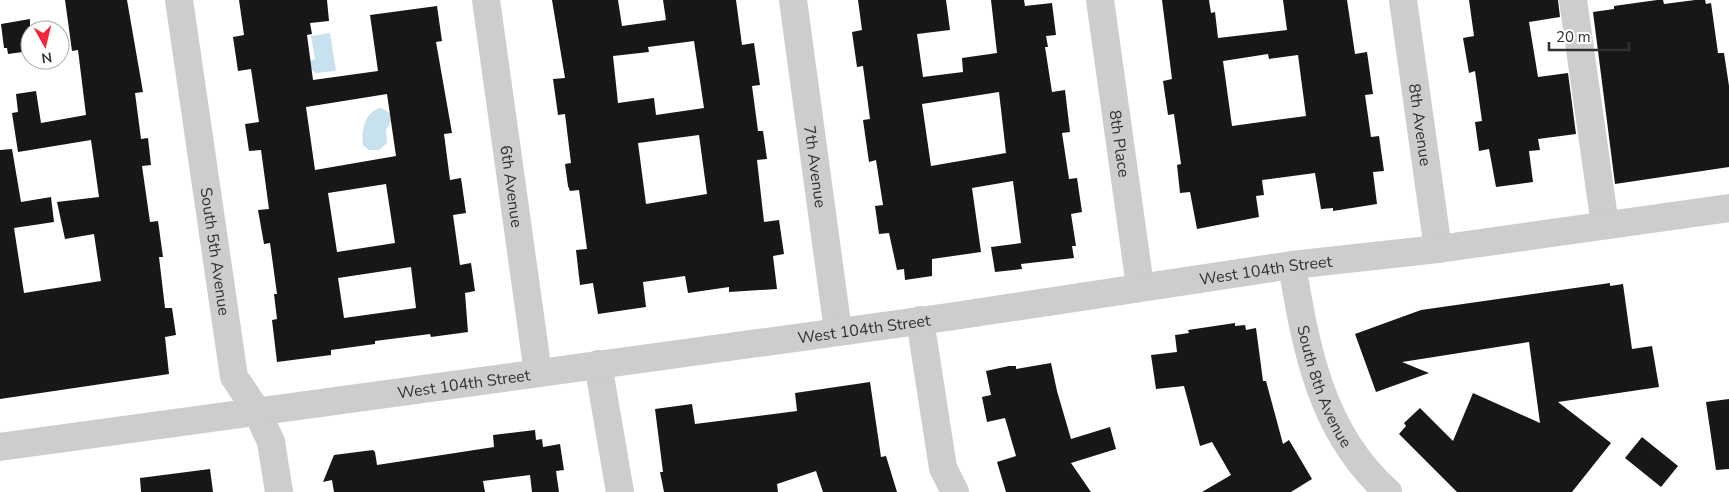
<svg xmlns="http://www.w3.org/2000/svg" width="1729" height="492" font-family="'Nunito Sans',sans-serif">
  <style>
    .water { fill: #c8e1ef }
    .building { fill: #171717; fill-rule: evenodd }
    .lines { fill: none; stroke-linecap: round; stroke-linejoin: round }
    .minor { stroke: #cdcdcd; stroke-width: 28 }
    .labels { text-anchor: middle; stroke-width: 5; stroke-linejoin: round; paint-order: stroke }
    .street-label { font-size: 16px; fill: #303030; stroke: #fff }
  </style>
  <rect width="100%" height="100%" fill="#fff"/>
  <path class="water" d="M330,33L336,71L315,73L309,66L310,61L315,59L311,36Z
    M381,108L390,113L391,121L386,130L387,143L379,150H369L363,145C361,130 365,111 381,108Z"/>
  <path class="building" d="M65,0H127L143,92L135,93L141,139L148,138L151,165L142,166L150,222L158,221L163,257H159L165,308H172L176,335L165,337L169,374L0,399V150L12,149L21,202L51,197L54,222L14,228L24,293L101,281L94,234L65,239L57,202L99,197L91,140L18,152L12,113L18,112L16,94L36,91L41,123L86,115L78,50L72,51Z
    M239,0H327L329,21L310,23L312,34L307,35L313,80L378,71L370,15L437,6L442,41L436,42L452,133L444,134L450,180L461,178L466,213L453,215L460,265L471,263L475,291L465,293L468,332L431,337L430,334L375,341V344L331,350V355L277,362L272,320L277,319L274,294H277L270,243L264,244L258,210L269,209L261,150L249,151L245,124L259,122L251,69L238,71L233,37L244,35ZM387,94L396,156L315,170L306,107ZM386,184L395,243L337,252L328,193ZM411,267L416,308L344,318L338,278Z
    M552,0H618L622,26L666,20L663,0H736L742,45L754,43L760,85L752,86L758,131H763L767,159L757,160L764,222L779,220L784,254L773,256L777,289L729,292V287L688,293L685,276L643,282L646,307L598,314L593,283L580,285L576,250L587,249L579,190L570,191L568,186L565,164L571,163L565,114L558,115L553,79L565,78ZM694,41L704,108L656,115L654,98L618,103L613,56L649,52L648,47ZM699,135L707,194L646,204L638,143Z
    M858,0H946L950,30L917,34L923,77L963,72L962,58L997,53L991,0H1024L1025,6L1052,3L1056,35L1046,36L1048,47H1045L1052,92L1065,90L1070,132L1062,133L1069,179L1077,178L1082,212L1071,214L1076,246H1072L1074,258L1021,264L1022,269L995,272L991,247L1021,243L1013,181L972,188L981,252L932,259V276L905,280L904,269L897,270L889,233L879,234L875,206L883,205L876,160L869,162L863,120L870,119L863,66L857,67L852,32L862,30ZM999,92L1006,153L931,166L922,104Z
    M1162,0H1209L1211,13L1215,12L1218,38L1287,30L1283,0H1347L1355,54L1367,52L1373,94L1365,95L1371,137L1379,136L1384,171L1373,172L1377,204L1333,211V208L1321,209L1315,173L1262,180L1264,195L1256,196L1259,217L1197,229L1190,192L1180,193L1177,165L1181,164L1174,114L1168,115L1163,81L1172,79ZM1268,54L1269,59L1298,55L1306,116L1232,126L1223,61Z
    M1469,0H1558L1560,17L1529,22L1538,77L1568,73L1576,134L1538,139L1540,150L1529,151L1533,182L1496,187L1489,149L1479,151L1475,122L1482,121L1475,71L1469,73L1463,38L1474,36Z
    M1657,0H1663L1664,4L1695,0H1705L1706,4L1711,3L1718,53H1724L1729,86V167L1615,184L1593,12L1614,9V6Z
    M30,19V51L8,54L7,48H4L1,24Z
    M1610,283V286L1623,284L1632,349L1652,346L1659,387L1558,402L1611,443L1572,492H1457L1399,434L1406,426L1404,423L1420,408L1453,441L1473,393L1540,423L1529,342L1402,362L1429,373L1376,392L1355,334L1421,310Z
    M1235,323V326L1245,325L1246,330L1256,328L1263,381H1266L1283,444L1289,440L1312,479L1291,492H1202L1231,475L1212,442L1200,446L1184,386L1156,389L1151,355L1177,352L1175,335L1189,333L1188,330Z
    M1051,363L1057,391L1071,439L1110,427L1116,449L1071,463L1091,492H1006L997,462L1016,456L1005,418L987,422L982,397L991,395L986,371L1009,366H1016V369Z
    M870,382L881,457L886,456L897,492H823L816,471L777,484L778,492H664L660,472H663L655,409L692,404L695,424L797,411L795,393Z
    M1729,399V469L1716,470L1706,402Z
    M535,430L536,440L542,439L543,447L560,444L564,470L556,471L559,492H532L530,475L483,481L485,492H334L332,480L323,482L334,455L373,450L375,452L377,465L494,447L493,435Z
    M1642,437L1678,466L1661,487L1625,458Z
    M210,469L213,492H141L140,478Z"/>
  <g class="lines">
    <g class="minor">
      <path id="s1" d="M179,0L234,377L257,411L271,442L279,492"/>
      <path id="s2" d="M486,0L538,373"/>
      <path id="s3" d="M793,0L838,331"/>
      <path id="s4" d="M1100,0L1140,286"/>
      <path id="s5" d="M1403,0L1438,249"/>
      <path d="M1573,0L1605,225"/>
      <path id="s6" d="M1292,265C1306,348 1321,433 1388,492"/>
      <path d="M920,320L943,468L955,492"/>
      <path d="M598,364L620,492"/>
      <path id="s7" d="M0,447L948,317L1292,265L1438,249L1729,208"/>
    </g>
  </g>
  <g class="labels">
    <g class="street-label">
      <text dy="6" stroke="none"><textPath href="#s5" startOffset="126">8th Avenue</textPath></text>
      <text dy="6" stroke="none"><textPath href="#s4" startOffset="145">8th Place</textPath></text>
      <text dy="6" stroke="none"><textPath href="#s3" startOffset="168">7th Avenue</textPath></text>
      <text dy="6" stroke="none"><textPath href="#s2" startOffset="188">6th Avenue</textPath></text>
      <text dy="6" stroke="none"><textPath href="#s1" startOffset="254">South 5th Avenue</textPath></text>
      <text dy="6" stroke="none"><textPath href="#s7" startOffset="1278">West 104th Street</textPath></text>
      <text dy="6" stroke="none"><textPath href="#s7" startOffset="872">West 104th Street</textPath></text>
      <text dy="6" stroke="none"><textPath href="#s7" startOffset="468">West 104th Street</textPath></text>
      <text dy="6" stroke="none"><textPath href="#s6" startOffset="126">South 8th Avenue</textPath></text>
    </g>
  </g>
  <g transform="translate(45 45) rotate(172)"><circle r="24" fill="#ffffff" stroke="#acacac"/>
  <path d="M0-4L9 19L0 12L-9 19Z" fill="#f42538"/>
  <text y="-8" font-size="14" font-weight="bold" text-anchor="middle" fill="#303030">N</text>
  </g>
  <path d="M1549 42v8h80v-8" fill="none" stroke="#303030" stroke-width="2.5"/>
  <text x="1556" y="42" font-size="15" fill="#303030" stroke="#ffffff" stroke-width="4" paint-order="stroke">20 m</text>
</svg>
